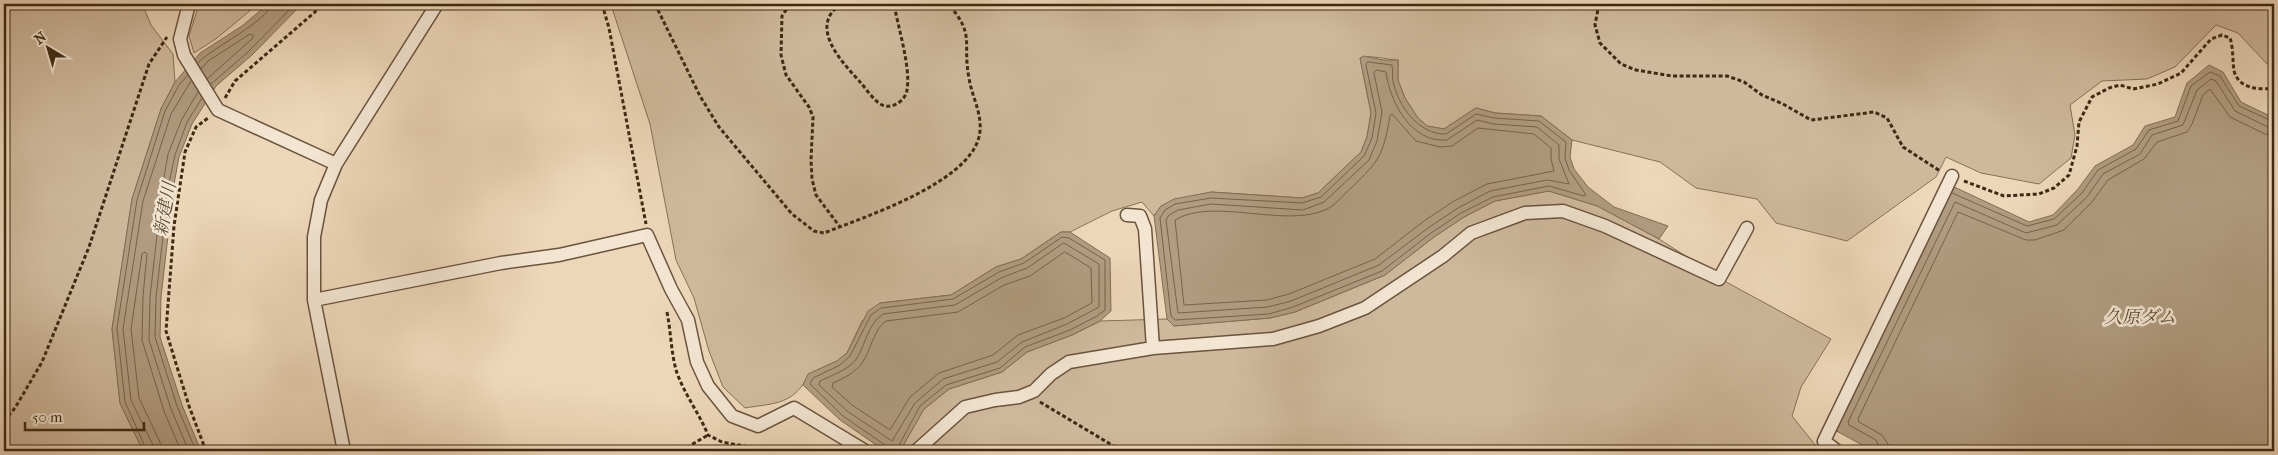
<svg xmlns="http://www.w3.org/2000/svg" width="2278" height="455" font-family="'IM FELL French Canon','Noto Serif JP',serif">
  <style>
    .green { fill: #cfb99d; stroke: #867158 }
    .water { fill: #b19c81; stroke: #836e55 }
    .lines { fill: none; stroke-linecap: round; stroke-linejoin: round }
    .shore { stroke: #77624a; stroke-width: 1 }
    .street-casing { stroke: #69543d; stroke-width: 15 }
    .path { stroke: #3d2914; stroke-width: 3; stroke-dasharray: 4 2.5; stroke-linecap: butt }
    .street { stroke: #f3e5d2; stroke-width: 12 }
    .labels { text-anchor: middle; stroke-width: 5; stroke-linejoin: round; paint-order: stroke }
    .water-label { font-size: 18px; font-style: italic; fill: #604c35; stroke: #f3e5d2 }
  </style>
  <rect width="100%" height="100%" fill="#edd7b9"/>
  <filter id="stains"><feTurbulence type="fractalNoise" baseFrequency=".004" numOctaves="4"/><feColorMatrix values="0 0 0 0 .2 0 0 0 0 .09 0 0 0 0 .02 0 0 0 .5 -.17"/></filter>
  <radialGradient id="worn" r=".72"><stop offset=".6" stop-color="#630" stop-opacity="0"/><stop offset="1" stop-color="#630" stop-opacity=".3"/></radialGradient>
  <path class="green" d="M4,4H140L143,6L151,25L173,54L175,82L161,109L132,199L112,329L120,403L143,451H4Z
    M199,4H258L217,38L194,53L189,36Z
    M612,4H2274V65L2267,64L2238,33L2216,25L2175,67L2147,79L2102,81L2070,105L2075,135L2071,158L2039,184L1981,173L1946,157L1936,177L1847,241L1776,223L1757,199L1696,188L1660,162L1572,140L1541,116L1495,113L1476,108L1444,129L1427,126L1418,118L1405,98L1398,80V60C1388,60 1367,54 1360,58L1371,113L1367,137L1361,152L1318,193L1302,198L1211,192L1161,206L1154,216L1142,202L1112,211L1070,232H1061L1021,259L996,267L951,295L880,303L862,321L847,353L837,361L809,374C794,405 775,403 745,408L723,387L709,351L694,298L676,260L650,124L613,11Z
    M1549,191L1598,206L1659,239L1728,283L1831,339L1801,387L1792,416L1820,451H900L924,409L949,389L1002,372L1027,352L1072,335L1100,321L1167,319L1174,326L1270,318L1295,312L1385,275L1434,237L1464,217L1495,201Z"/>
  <path class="water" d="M268,4H302L252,55L216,86L192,124L179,157L174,184L161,297L160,337L182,405L201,451H143L120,403L112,329L132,199L161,109L175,82L200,53L242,26Z
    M1364,56L1383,60H1398V80L1405,98L1418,118L1427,126L1444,129L1476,108L1495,113L1541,116L1572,140L1570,157L1574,169L1588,187L1614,207L1668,226L1659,239L1597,206L1549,191L1495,201L1464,217L1434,237L1385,275L1295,312L1270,318L1174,326L1167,319L1154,216L1161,206L1174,199L1211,192L1302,198L1318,193L1361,152L1367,137L1371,113L1360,58Z
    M2209,65L2223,72L2241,102L2274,118V451H1873L1833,429L1950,185L2029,222L2053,215L2078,189L2095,166L2133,145L2145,126L2175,117L2187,83Z
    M1061,232H1070L1110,258L1111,311L1100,321L1072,335L1027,352L1002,372L949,389L924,409L900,451H885L840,420L803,385L808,374L837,361L847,353L868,311L880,303L951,295L996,267L1021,259Z"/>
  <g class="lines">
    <path class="shore" d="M1368,62L1392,65C1393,71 1392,76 1393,81C1398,106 1419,135 1446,134L1476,114L1494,118L1539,121L1566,142L1565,158L1569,170L1586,195L1584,196L1549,186L1493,197L1461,213L1431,233L1382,271L1293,307L1269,314L1175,320L1171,316L1160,218L1165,210L1175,204L1211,198L1302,203L1321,197L1364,156L1372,138L1376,113L1366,65Z
      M198,63C211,48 269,21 271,4
      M201,69L208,61L250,34L253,35V38L207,79
      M1377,70L1386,72C1390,102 1411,143 1447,140L1477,120L1494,124L1537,127L1559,145V159L1569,184L1547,180L1490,191L1458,208L1428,228L1379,265L1291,301L1268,307L1178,313L1166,220L1169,215L1178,210L1211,204L1303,210L1324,202L1369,160L1377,141L1382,112L1374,73Z
      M211,84L248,52L295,4
      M1392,114L1416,141L1440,147L1452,146L1478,128L1534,134L1551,148V159L1554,171L1487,184L1454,201L1424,221L1375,259L1289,294L1267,300L1184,305L1175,220C1212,197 1284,228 1325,210C1335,206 1343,195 1351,188C1380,160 1383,156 1390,116Z
      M1952,193L2027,226L2054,219L2082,193L2098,170L2136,149L2149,130L2178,121L2191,86L2210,72L2220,76L2239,106L2274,122
      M1064,243L1099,264V307L1067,324L1022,342L997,362L943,379L915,403L892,441L847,411L819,385L820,381C832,375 849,370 857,358C866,343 868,324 883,314L955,305L1001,278L1027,268Z
      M1065,252L1091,268L1092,303L1064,318L1018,335L993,355L939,373L910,397L890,430L852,405L832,387L833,383C844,378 855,373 862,363C871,351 873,330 886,321L958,312L1004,285L1030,276Z
      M147,451L125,402L117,328L137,200L165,111L179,85L188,75
      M154,451L153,445L131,400L123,329L143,201L171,114L191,81
      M161,451L160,442L139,398L131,329L142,254L145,252L147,254L143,296L142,340L164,411L181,451
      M189,451L171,409L149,340L150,297L163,183L168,154L182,119L198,92
      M196,451L177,406L155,337L156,297L169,183L175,155L187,122L202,98
      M887,451L885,445L843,416L810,384L813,378L840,365L850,356L871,315L881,308L953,299L999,272L1024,263L1062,237L1069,238L1105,260V310L1097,316L1070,330L1025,347L1000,368L946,385L920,406L896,451
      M1881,451L1876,440L1849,425L1848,422L1955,202L2026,233L2057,225L2087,197L2103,174L2140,154L2152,135L2183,125L2197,90L2211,79L2216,81L2235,111L2268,127L2274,128
      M1889,451L1888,444L1882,435L1859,422L1858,419L1958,212L2026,240H2035L2064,230L2092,202L2108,180L2144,159L2157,142L2187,132L2192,124L2203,95L2210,89L2230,117L2265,134L2274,136"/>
    <g class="street-casing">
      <path id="street" d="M189,4L180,39L184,55L218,110L336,164
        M1127,215L1140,216L1145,229L1153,348
        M314,300L501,263L559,255L647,235L671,289L688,320L697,362L708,386L732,416L758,426L794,408L865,451
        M344,451L314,300V237L321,200L336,164L437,4
        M916,451L965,407L995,400L1019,397L1034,391L1051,374L1069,362L1153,348L1273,339L1319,326L1365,308L1443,256L1471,233L1525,213L1563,211L1605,226L1719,279L1747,228
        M1837,451L1824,441L1952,176"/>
    </g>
    <path class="path" d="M602,4L609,28L646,224
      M655,4L700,96L719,127L792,214L814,231L824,233C864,217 967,184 979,137C984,116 972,98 969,78C962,42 976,35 948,4
      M790,4L782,16L781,55L786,75L809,107L813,117L811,160L812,179L816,195L840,227
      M841,4C807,27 843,63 861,83C867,90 876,104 885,106C895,108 906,99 907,90C911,68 898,27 894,4
      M1599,4L1595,25L1600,43L1621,64L1636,70L1672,76H1727L1744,82L1762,95L1783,104L1811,120L1874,112L1887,118L1903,147L1940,171
      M225,98L235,81L315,12L320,4
      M1964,181L2004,196L2039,194L2054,188L2069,175L2077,146L2079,122L2092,97L2109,88L2120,85L2133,89L2158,84L2181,73L2211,39L2222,35L2230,38C2234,49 2232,67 2235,74C2241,89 2261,90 2274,88
      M667,312C671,332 671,354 677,373C685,395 699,413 708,435L722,442L771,451
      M1040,402L1122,451
      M4,421L15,408L42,362L89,247L149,64L167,37
      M206,451L189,406L166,331L174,226L185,152L196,127L208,118
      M681,451L708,435"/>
    <use href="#street" class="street"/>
  </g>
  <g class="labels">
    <g class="water-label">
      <text transform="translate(165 209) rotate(-80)" y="6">新建川</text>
      <text x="2140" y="323">久原ダム</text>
    </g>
  </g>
  <rect width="2278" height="455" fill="none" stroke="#edd7b9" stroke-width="20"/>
  <rect x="5" y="5" width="2268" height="445" fill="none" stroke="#3d2914" stroke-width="2.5"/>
  <rect x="10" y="10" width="2258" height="435" fill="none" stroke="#3d2914"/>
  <g transform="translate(48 48) rotate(322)" stroke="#f3e5d2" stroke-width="4" paint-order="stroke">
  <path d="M0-4L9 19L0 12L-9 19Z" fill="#3d2914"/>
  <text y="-8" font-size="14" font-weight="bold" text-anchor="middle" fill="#3d2914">N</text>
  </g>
  <path d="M25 422v8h119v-8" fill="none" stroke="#3d2914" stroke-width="2.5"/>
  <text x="32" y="422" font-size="15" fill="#3d2914" stroke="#f3e5d2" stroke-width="4" paint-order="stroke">50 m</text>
  <rect width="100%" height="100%" filter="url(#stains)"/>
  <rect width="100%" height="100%" fill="url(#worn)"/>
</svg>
